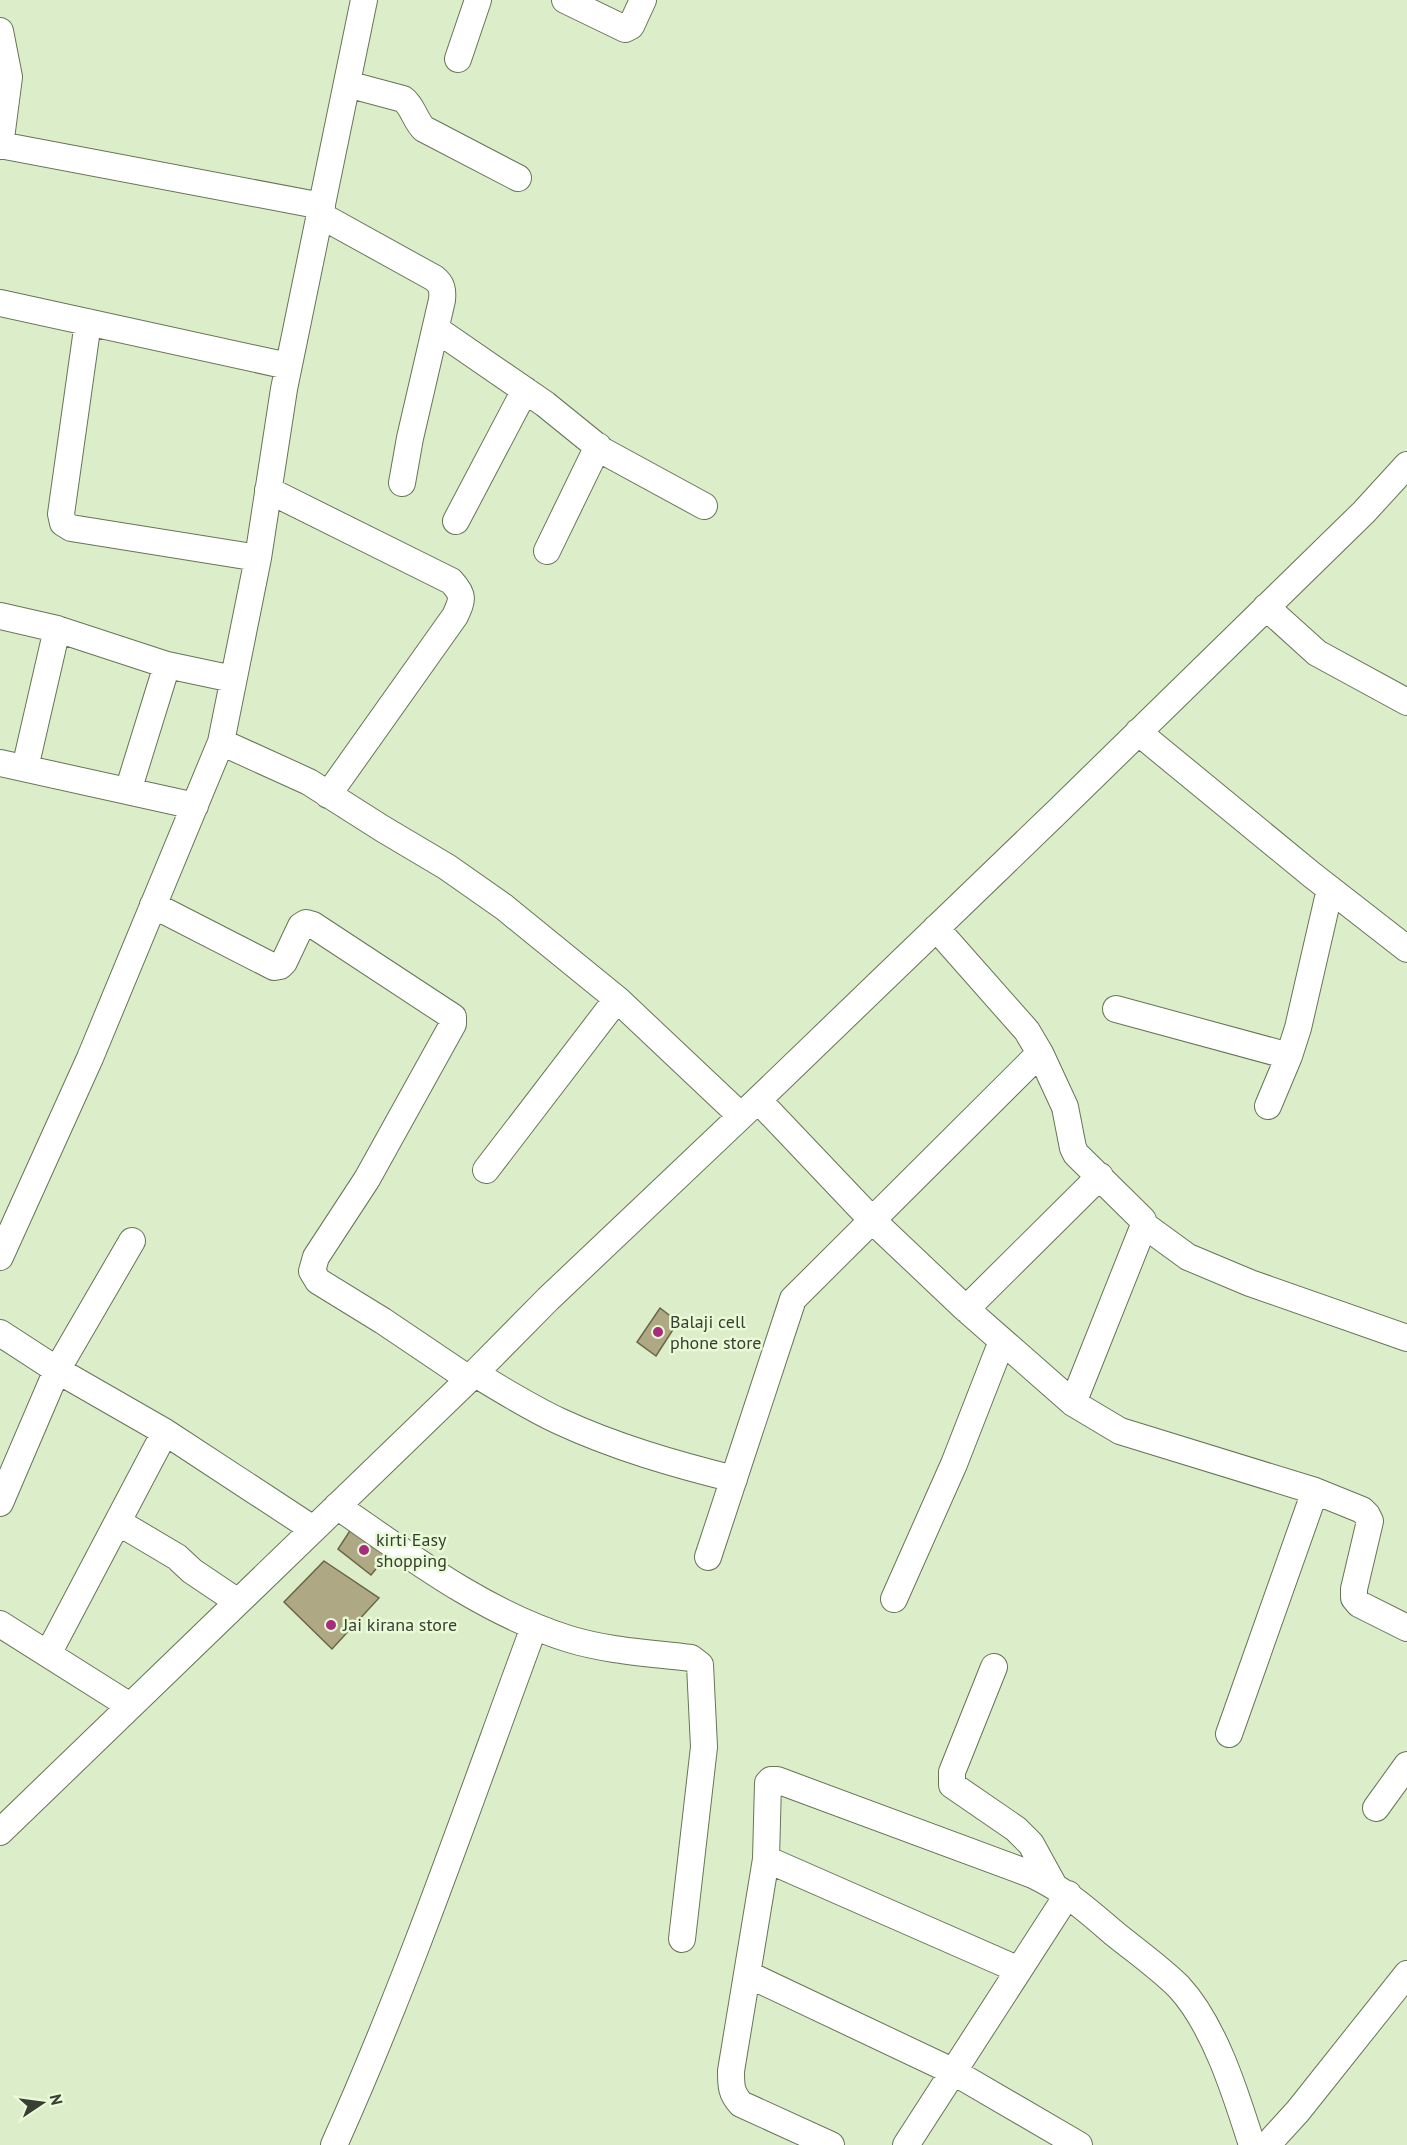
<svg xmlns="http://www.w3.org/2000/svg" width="1407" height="2145" font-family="'PT Sans',sans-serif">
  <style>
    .building { fill: #aea884; stroke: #6a6543; stroke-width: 1.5 }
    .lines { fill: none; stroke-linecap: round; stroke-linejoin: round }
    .minor-casing { stroke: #667556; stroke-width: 28 }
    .minor { stroke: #fff; stroke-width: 26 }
    .poi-dot { fill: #a82b7d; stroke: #e9fad7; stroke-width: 2 }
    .labels { text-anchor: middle; stroke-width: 5; stroke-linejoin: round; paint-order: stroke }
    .poi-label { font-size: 18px; fill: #383e31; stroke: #e9fad7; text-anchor: start }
  </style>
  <rect width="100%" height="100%" fill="#dcedca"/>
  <path class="building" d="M660,1308L678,1322L656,1356L637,1342Z
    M353,1526L390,1552L371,1575L338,1549Z
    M324,1561L379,1598L332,1649L284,1602Z"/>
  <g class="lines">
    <g class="minor-casing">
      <path id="minor" d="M565,0L625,29L631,26L643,0
        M0,31L9,77L0,146
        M458,59L478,0
        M347,84L403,99C413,106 415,121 424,129L518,178
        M0,145L322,206
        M320,215L434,278C442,284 443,290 442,300L410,438L402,483
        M0,303L288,366
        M88,322L61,514L63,523L71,528L258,558
        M436,329L545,404L603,451L704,506
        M268,490L451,581C464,595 463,599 455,616L328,795
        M456,521L525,390
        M547,551L598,446
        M1266,607L1317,653L1407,702
        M0,616L57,629L167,665L233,679
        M1138,732L1312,875L1407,949
        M221,742L309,782L383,829L447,867L504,907L617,999L741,1116
        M0,763L195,806
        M25,768L57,629
        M128,791L167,665
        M153,905L274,967L280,966L284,962L301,926L306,923L313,925L453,1017V1024L367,1179L316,1257L312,1271L318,1281L383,1321L469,1379
        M936,928L1027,1031L1040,1053L1065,1107L1073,1148L1076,1154L1143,1220L1144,1225L1073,1403
        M1116,1009L1289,1056
        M758,1100L873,1221L966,1309L1073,1403L1120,1431L1315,1491L1362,1510L1367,1515L1370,1521L1354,1589V1598L1359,1604L1407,1628
        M1268,1106L1289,1056L1298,1028L1330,889
        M486,1170L617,999
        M1144,1225L1188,1257L1250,1283L1407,1338
        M0,1257L90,1058L221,742L258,558L284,389L364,0
        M966,1309L1100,1176
        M0,1333L57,1370L165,1432L313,1529
        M474,1373C502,1390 529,1407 559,1421C615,1447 674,1464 734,1479
        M0,1503L57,1370L132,1241
        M337,1506C411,1557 483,1612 569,1639C608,1651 651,1653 691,1658L700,1665L704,1747L682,1939
        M118,1522L177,1557L192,1571L238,1602
        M708,1557L793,1299L1040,1053
        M894,1599L954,1464L1002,1341
        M0,1624L130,1706
        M48,1654L165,1432
        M994,1667L952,1772V1785L1016,1829L1031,1844L1053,1884
        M1229,1734L1315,1491
        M1376,1808L1407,1765
        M0,1832L469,1379L548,1299L758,1100L1061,808L1364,512L1407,465
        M766,1859L1019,1970
        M747,1974L952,2071L1079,2145
        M334,2145C410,1976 470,1800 534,1627
        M831,2145L741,2104C731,2093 731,2086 731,2071L766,1859L768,1783L771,1780H777L1033,1875C1065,1890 1089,1912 1115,1934C1136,1951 1160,1968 1179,1987C1215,2026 1236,2095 1252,2145
        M906,2145L1068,1894
        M1267,2145L1298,2111L1407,1974"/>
    </g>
    <use href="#minor" class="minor"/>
  </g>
  <g class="poi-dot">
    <circle cx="658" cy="1332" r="6"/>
    <circle cx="364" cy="1550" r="6"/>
    <circle cx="331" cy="1625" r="6"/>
  </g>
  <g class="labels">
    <g class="poi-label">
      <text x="670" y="1328">Balaji cell<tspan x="670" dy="21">phone store</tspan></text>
      <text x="376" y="1546">kirti Easy<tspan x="376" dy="21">shopping</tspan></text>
      <text x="343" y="1631">Jai kirana store</text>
    </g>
  </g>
  <g transform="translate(42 2103) rotate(77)" stroke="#e9fad7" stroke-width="4.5" paint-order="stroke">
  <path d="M0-4.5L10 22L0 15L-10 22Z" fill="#383e31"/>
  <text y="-9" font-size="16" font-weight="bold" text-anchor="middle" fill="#383e31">N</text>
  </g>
</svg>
